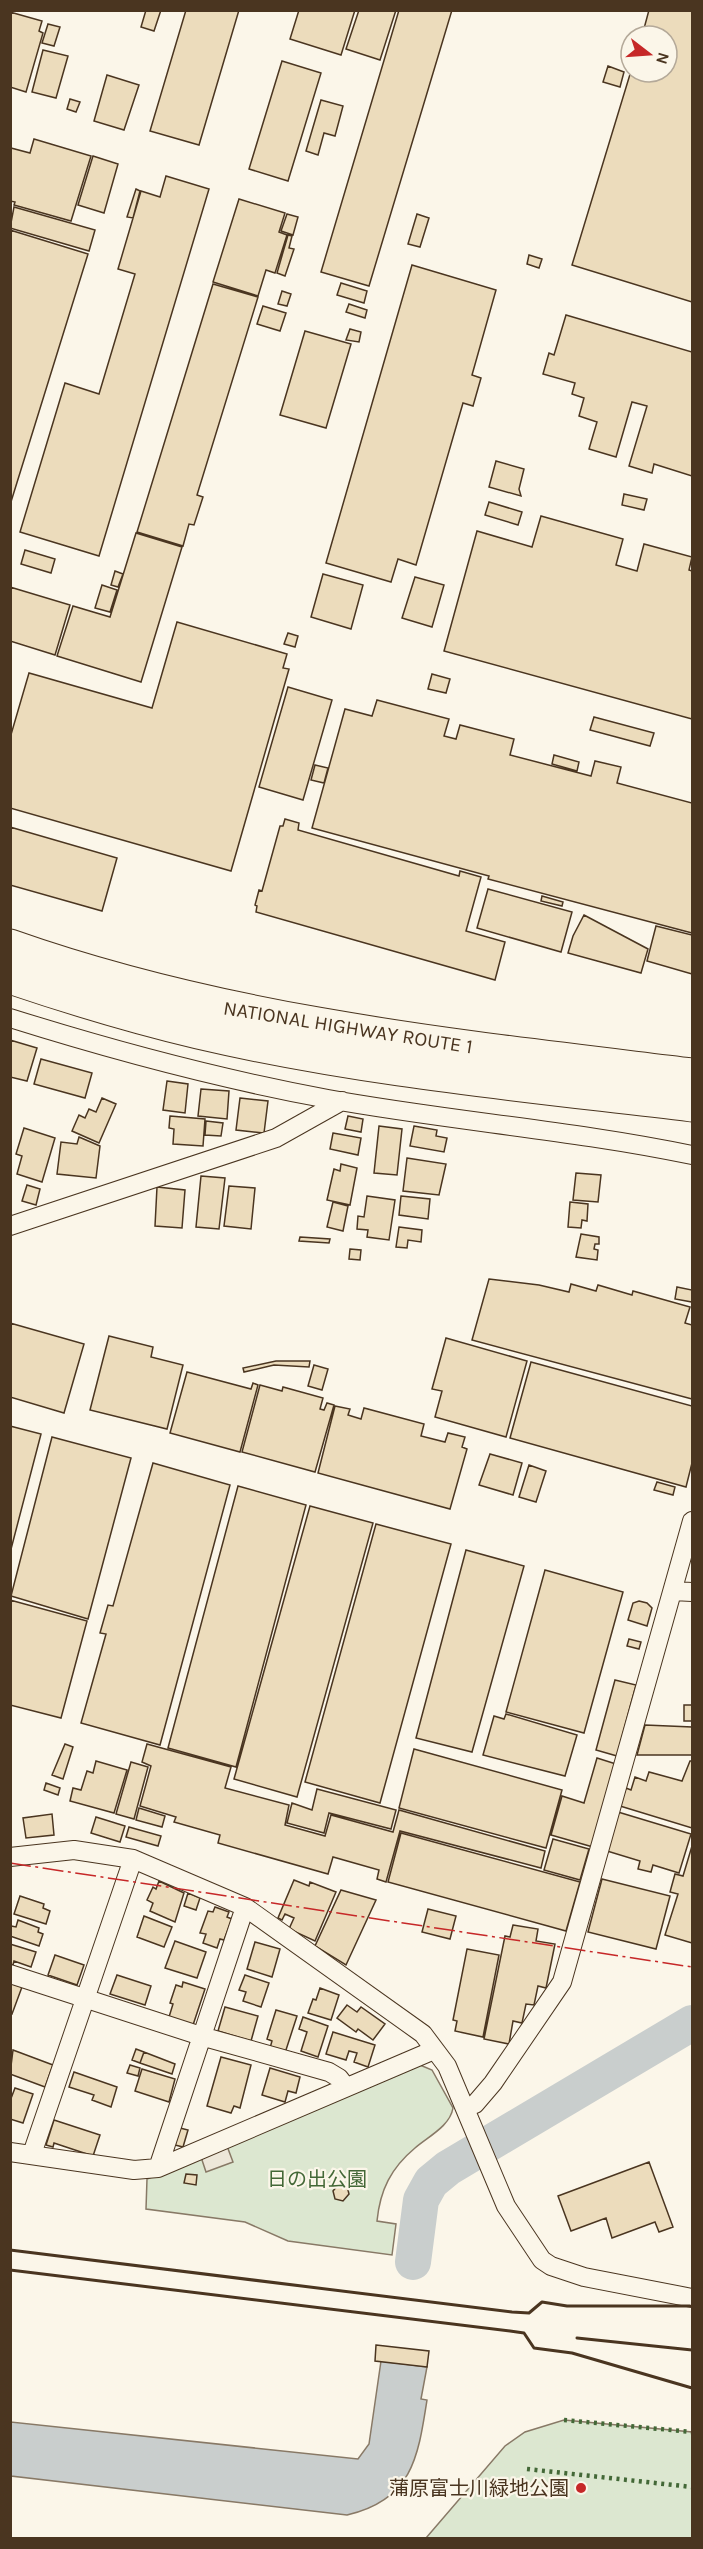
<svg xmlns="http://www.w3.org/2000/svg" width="703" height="2549" font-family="Karla,'Noto Sans JP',sans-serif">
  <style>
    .green { fill: #dce7d0; stroke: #887966; stroke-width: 1.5 }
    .parking { fill: #ede7d9; stroke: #887966; stroke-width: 1.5 }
    .water { fill: #c9cecd; stroke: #887966; stroke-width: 1.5 }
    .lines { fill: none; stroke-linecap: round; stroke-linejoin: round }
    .river { stroke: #c9cecd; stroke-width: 36 }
    .building { fill: #ecdcbc; stroke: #4a3520; stroke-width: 1.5 }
    .street-casing { stroke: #4a3520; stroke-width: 20 }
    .highway-casing { stroke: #4a3520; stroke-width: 35 }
    .street { stroke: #fbf6e9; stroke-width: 18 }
    .highway { stroke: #fbf6e9; stroke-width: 33 }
    .hedge { stroke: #436837; stroke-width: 4.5; stroke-dasharray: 3 4.5; stroke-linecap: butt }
    .wall { stroke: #4a3520; stroke-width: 3 }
    .power { stroke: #c62828; stroke-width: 1.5; stroke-dasharray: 21 4.5 3 4.5; stroke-linecap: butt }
    .poi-dot { fill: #c62828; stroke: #fbf6e9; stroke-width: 2 }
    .labels { text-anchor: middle; stroke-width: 4.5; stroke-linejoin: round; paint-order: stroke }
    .street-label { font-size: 20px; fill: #4a3520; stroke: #fbf6e9 }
    .park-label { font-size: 20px; fill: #436837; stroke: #fbf6e9 }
    .poi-label { font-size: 20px; fill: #4a3520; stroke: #fbf6e9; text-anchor: end }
  </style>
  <rect width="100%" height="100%" fill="#fbf6e9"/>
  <path class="green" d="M420,2065L432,2070L453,2108C450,2126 429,2136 415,2148C391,2168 380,2190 377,2221L396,2224L392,2255L288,2241L245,2222L146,2209L147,2179Z
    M564,2420L692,2432V2538H426L505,2446L525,2432Z"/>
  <path class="parking" d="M227,2146L233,2162L206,2172L201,2157Z"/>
  <path class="water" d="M381,2361L427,2367L421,2399L427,2400C418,2458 412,2500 347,2515L11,2476V2422L358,2459L369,2444Z"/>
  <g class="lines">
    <path class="river" d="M413,2262L421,2200L431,2182L448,2168L692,2023"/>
  </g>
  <path class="building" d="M146,10H161L154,31L141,27Z
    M186,10H239L199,145L150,131Z
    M299,10H355L341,55L290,39Z
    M359,10H396L380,60L346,49Z
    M399,10H452L369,286L321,272Z
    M649,10H692V302L572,265L631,71L667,72V36H642Z
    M10,12L42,21L39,31L43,33L26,92L10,87Z
    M48,24L60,27L54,46L42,43Z
    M43,50L68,56L56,98L32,92Z
    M282,61L321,73L288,181L249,169Z
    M608,66L624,72L620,87L603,82Z
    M107,75L139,85L124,130L94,121Z
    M70,99L80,102L76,112L67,109Z
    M321,100L343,106L335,136L324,133L318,155L306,151Z
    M34,139L91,156L71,221L14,205L15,202L10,201L11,148L30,153Z
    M93,156L118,164L104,213L78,205Z
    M166,176L209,189L99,556L20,532L65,383L99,394L135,274L118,269L141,191L160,197Z
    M136,189L140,191L133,218L127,217Z
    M239,199L285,213L279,232L287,235L275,273L266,270L258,296L213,282Z
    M14,207L95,230L89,251L10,228Z
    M287,214L298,217L293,235L281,231Z
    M417,214L429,218L420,247L408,244Z
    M10,230L88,254L10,505Z
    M288,235L292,236L289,248L294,249L285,276L277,273Z
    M529,255L542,259L539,268L527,264Z
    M412,265L496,290L472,375L481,378L473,406L463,403L416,565L398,559L391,582L326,563Z
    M341,283L367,291L364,303L337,295Z
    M213,284L258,297L197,495L203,497L194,525L189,524L183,546L137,532Z
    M282,291L291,294L287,306L278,304Z
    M349,304L367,310L365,318L346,312Z
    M263,306L286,313L280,331L257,324Z
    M566,315L692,352V476L654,464L652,473L629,466L647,406L632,402L616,457L589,449L597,422L579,416L584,398L572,394L575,383L543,374L549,353L554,355Z
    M350,329L361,332L359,342L346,340Z
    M305,331L351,344L326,428L280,415Z
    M496,461L524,469L519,489L521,496L489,487Z
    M624,494L647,499L644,510L622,505Z
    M489,502L522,512L518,525L485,515Z
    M541,516L623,539L616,565L637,571L644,544L692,557L689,570L692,571V719L444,651L477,531L532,547Z
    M136,533L182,547L141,682L57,656L73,606L110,617Z
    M25,550L55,559L51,573L21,564Z
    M115,571L123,574L118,587L111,585Z
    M323,574L363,585L351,629L311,617Z
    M415,577L444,585L432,627L402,618Z
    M102,585L117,590L110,612L95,608Z
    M10,587L70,605L55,655L10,641Z
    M177,622L287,654L283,668L289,669L231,871L10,808V738L29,673L152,708Z
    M288,633L298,636L295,647L284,644Z
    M432,674L450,679L446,693L428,689Z
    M288,687L332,700L303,800L259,787Z
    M377,700L449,719L444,736L456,739L460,725L514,739L510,755L591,776L595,761L621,767L617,783L692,803V933L488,879L489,876L312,828L345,709L372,716Z
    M594,717L654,733L650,746L590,730Z
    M554,755L579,762L577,771L552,764Z
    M315,765L328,768L324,783L311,780Z
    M285,819L299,823L298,830L459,876L460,871L481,877L466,931L505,942L495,980L256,912L257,906L255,905L259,890L262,891L280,826H283Z
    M10,827L117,858L102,911L10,885Z
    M488,889L572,912L561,952L477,928Z
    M542,896L563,902L562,906L541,901Z
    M584,915L648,949L641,973L568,953L573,936Z
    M656,926L692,935V974L647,961Z
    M10,1040L37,1048L27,1081L10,1077Z
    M41,1059L92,1073L85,1098L34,1084Z
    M167,1081L188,1084L185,1113L163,1110Z
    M201,1089L229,1091L227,1119L198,1116Z
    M102,1098L116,1104L99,1143L72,1131L79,1115L85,1118L89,1109L96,1112Z
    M240,1098L268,1101L264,1133L236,1130Z
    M170,1116L205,1119L203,1146L173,1144L174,1129L169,1128Z
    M348,1116L363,1119L361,1132L345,1129Z
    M206,1121L223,1123L221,1136L205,1135Z
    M379,1126L402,1129L397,1175L374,1173Z
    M414,1126L437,1130L436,1136L447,1138L444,1152L410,1146Z
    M24,1128L55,1138L42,1182L17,1174L22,1156L16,1154Z
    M333,1133L361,1138L358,1155L330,1149Z
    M79,1137L100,1146L96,1178L57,1174L61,1142L77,1144Z
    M407,1158L446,1164L439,1195L403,1191Z
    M341,1164L357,1168L350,1205L327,1200L334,1169L340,1171Z
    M576,1173L601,1175L598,1202L573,1200Z
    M201,1176L225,1178L219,1229L196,1227Z
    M27,1185L40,1189L36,1205L22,1201Z
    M229,1186L255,1188L251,1229L224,1226Z
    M157,1187L185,1190L182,1228L155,1226Z
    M367,1196L395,1200L389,1240L367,1237L368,1230L357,1229L358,1216L364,1217Z
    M401,1196L430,1199L428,1219L399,1215Z
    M333,1202L348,1206L343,1231L327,1227Z
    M570,1202L588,1204L587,1221L582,1220L581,1228L568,1227Z
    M399,1227L422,1230L421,1242L408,1240L407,1248L396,1247Z
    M581,1234L599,1237V1244H595L594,1249L598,1250L597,1260L576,1257Z
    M300,1237L330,1239L329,1243L299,1241Z
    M350,1249L361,1250L360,1260L349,1259Z
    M489,1279L539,1285L569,1292L571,1284L596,1291L598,1285L632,1295L633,1291L690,1307L685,1323L692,1325V1399L472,1340Z
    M677,1287L692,1290V1302L675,1299Z
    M10,1323L84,1344L64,1413L10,1397Z
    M109,1336L153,1347L151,1357L183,1365L167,1429L90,1410Z
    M446,1338L527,1361L506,1437L435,1417L442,1391L432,1389Z
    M276,1361H310L309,1367L274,1365L244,1372L243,1368Z
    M531,1362L692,1406V1463L686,1487L510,1438Z
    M314,1365L328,1369L322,1390L308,1386Z
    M187,1372L251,1389L253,1383L258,1385L240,1452L170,1433Z
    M260,1385L282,1391L283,1387L323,1398L320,1409L324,1410L327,1403L334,1405L315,1472L242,1452Z
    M335,1406L350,1409L348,1415L361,1419L364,1408L424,1424L421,1436L445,1442L448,1433L465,1437L462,1447L467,1449L450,1509L318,1473Z
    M10,1426L41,1434L10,1553Z
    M52,1437L131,1458L88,1619L11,1596Z
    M490,1454L522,1463L513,1495L479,1485Z
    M153,1463L230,1485L160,1745L81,1723L106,1634L100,1633L108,1605L113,1606Z
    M529,1465L546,1471L536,1502L519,1497Z
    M657,1482L675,1487L673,1495L654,1490Z
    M238,1486L306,1505L236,1767L168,1748Z
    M310,1506L373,1523L297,1797L234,1779Z
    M376,1524L451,1544L380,1803L305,1782Z
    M466,1550L524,1566L472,1752L416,1738Z
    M545,1570L623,1592L584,1733L506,1712Z
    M10,1600L87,1621L61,1718L10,1705Z
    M639,1601L647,1603L652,1608L647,1626L628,1620L633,1603Z
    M629,1639L641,1642L639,1649L627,1646Z
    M615,1680L636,1685L617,1756L596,1750Z
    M684,1705H692V1721H684Z
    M506,1714L577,1735L565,1776L483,1755L494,1716L504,1719Z
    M645,1725L692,1727V1755H637Z
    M65,1744L73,1747L63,1779L52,1775Z
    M147,1744L231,1767L225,1788L289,1805L285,1825L325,1836L331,1815L393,1832L399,1810L545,1851L541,1868L400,1831L386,1882L377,1879L379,1870L333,1857L328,1874L218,1843L220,1835L174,1822L176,1817L140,1806L151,1766L142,1762Z
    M414,1749L562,1790L546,1848L399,1808Z
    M597,1758L616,1764L593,1847L551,1835L562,1796L584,1803Z
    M96,1761L127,1770L114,1813L70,1801L73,1788L81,1790L87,1771L93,1773Z
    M690,1761H692V1828L620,1806L626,1788L631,1790L635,1777L646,1781L649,1772L682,1781Z
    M131,1762L148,1767L134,1819L116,1814Z
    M46,1783L60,1788L58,1795L44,1790Z
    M317,1789L396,1810L391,1829L329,1813L324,1833L287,1823L292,1803L312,1810Z
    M139,1808L165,1816L162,1827L136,1820Z
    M618,1812L691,1834L679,1873L653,1865L651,1872L638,1869L640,1861L607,1851Z
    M52,1814L54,1835L26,1838L23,1818Z
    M96,1817L125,1826L120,1842L91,1833Z
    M129,1827L161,1836L158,1846L126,1837Z
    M401,1833L580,1882L566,1931L388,1882Z
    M553,1839L589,1849L580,1880L544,1870Z
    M692,1846V1943L665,1935L678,1894L670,1892L675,1874L683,1876Z
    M602,1879L670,1896L656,1949L588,1932Z
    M294,1880L309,1886L310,1882L336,1892L315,1941L289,1929L294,1918L285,1914L282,1920L278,1918Z
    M159,1881L184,1893L175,1922L150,1911L153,1903L147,1900L153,1887L156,1889Z
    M341,1890L376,1900L346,1965L315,1946Z
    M188,1893L200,1898L196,1910L184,1906Z
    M20,1896L44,1904L43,1908L50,1911L46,1924L14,1914Z
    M215,1907L229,1912L227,1917L232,1919L224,1940L220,1939L217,1948L203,1943L206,1934L200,1933L208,1911L213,1912Z
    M428,1909L456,1916L450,1939L422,1932Z
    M144,1916L172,1927L164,1947L137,1937Z
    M18,1920L39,1928L38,1932L43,1934L39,1946L10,1936L11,1926L16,1927Z
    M513,1925L538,1929L536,1941L555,1944L546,1988L538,1986L534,2005L526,2004L522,2023L513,2021L509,2044L484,2039L505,1936L510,1937Z
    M175,1941L206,1952L197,1978L165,1968Z
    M255,1942L280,1949L272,1977L247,1969Z
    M10,1944L36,1952L31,1967L14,1961L13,1965L10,1964Z
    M467,1949L499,1955L483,2037L455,2031L457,2021L453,2020Z
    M55,1955L84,1965L77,1985L48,1975Z
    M117,1975L151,1986L145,2005L110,1994Z
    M245,1975L269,1983L261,2007L243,2001L246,1992L239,1990Z
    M183,1982L205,1989L193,2025L169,2017L173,2004L170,2003L176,1985L182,1987Z
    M10,1983L22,1987L12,2014L10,2013Z
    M320,1988L339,1995L331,2020L308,2013L313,1999L316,2000Z
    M347,2005L357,2012L361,2007L385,2024L373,2040L358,2029L356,2032L337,2018Z
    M225,2007L258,2016L251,2041L218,2031Z
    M276,2010L297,2016L285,2053L270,2048L272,2041L267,2039Z
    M303,2017L328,2026L318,2057L301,2051L307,2032L299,2029Z
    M333,2032L375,2045L368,2067L354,2062L357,2053L349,2051L346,2060L326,2054Z
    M136,2049L144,2052L140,2063L132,2060Z
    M13,2050L53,2065L45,2087L10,2074Z
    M144,2052L175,2064L172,2074L140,2063Z
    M221,2057L251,2065L240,2108L234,2106L231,2113L207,2106Z
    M130,2065L140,2068L138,2076L127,2073Z
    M270,2068L300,2077L296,2093L288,2091L285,2102L262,2095Z
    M142,2069L175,2079L169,2102L135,2091Z
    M74,2072L117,2087L111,2107L92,2100L94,2095L69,2087Z
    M15,2088L33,2094L23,2123L10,2119V2101Z
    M54,2120L100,2135L93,2156L54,2143L53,2147L46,2145Z
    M180,2128L188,2130L183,2147L175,2145Z
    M649,2162L673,2227L659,2232L655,2222L612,2238L606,2218L571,2231L558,2196Z
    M186,2174L197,2175L196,2185L184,2183Z
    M339,2184L347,2186L349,2194L343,2201L335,2199L333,2191Z
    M376,2345L429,2351L427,2367L375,2361Z"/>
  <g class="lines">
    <g class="street-casing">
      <path id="street" d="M10,1018C115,1051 220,1079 328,1099C449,1121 572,1130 692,1155
        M10,1226L276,1138L342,1101
        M673,1591L692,1592
        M10,1857L74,1850L133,1859L245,1907L423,2034L447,2066L506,2206L542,2260L551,2266L584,2277L692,2298
        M10,1974L201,2036L329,2072L339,2078L346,2087
        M465,2108L475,2104L493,2083L562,1982L692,1521
        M10,2152L134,2170L158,2168L434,2050
        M32,2154L133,1859
        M158,2168L245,1907"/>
    </g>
    <g class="highway-casing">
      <path id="highway" d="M10,946C231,1024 462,1047 692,1075
        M10,977C72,998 135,1017 198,1032C360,1070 527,1085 692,1105"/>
    </g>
    <use href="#street" class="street"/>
    <use href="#highway" class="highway"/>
    <path class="hedge" d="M564,2420L692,2432
      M527,2469L692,2487"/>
    <path class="wall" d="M10,2250L512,2312L529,2313L542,2302L567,2306H690
      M10,2270L510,2331L524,2333L534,2348L572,2353L692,2388
      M577,2338L692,2350"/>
    <path class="power" d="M10,1863L692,1967"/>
  </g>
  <circle class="poi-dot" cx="581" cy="2488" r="6"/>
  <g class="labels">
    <g class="street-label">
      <text transform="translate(348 1027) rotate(9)" y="7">NATIONAL HIGHWAY ROUTE 1</text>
    </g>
    <g class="park-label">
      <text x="317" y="2186">日の出公園</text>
    </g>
    <g class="poi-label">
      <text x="569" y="2495">蒲原富士川緑地公園</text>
    </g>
  </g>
  <rect width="703" height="2549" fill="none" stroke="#4a3520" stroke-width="24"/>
  <g transform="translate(649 54) rotate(107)"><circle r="28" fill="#fbf6e9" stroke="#b4a999" stroke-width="1.5"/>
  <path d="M0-4.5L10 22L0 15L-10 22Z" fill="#c62828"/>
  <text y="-9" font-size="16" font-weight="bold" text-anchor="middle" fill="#4a3520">N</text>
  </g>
</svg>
